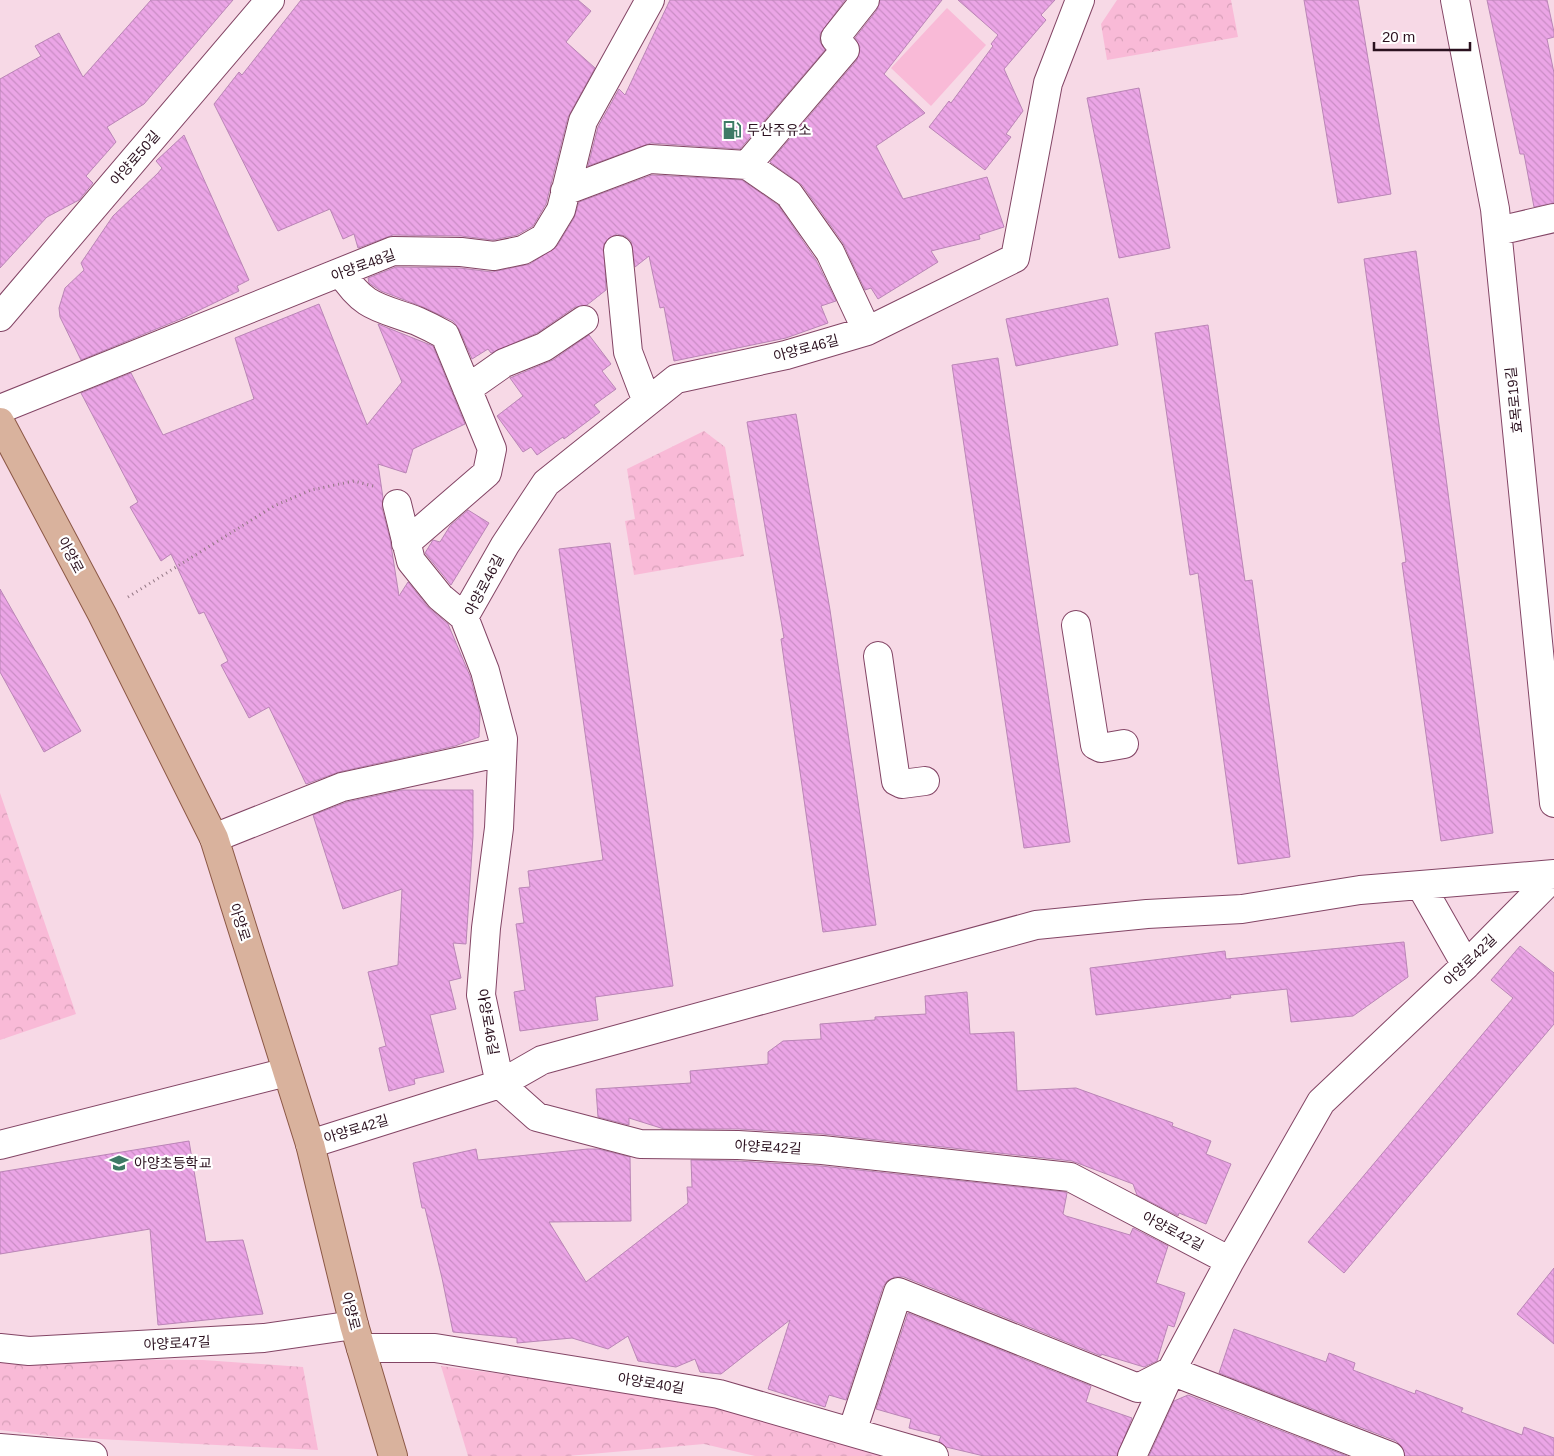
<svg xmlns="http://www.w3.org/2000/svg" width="1554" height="1456" font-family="Helvetica,'Noto Sans KR',sans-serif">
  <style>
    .grass { fill: #f9bad7 }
    .park { fill: url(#park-crowns) }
    .building { fill: url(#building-back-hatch); stroke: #ba85b6 }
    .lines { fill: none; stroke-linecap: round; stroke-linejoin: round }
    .minor-casing { stroke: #834565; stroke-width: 30 }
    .major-casing { stroke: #8c5846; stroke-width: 30 }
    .path { stroke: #937784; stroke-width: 3; stroke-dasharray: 1 4; stroke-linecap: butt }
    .minor { stroke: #fff; stroke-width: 28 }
    .major { stroke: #d9b29d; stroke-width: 28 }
    .labels { text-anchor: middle; stroke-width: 4.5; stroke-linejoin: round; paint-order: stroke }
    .poi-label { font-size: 14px; fill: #2b111f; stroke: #fff; text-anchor: start }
    .street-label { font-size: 14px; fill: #2b111f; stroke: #fff }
  </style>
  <defs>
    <pattern id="park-crowns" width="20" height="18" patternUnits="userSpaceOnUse" patternTransform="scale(1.25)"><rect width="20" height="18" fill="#f9bad7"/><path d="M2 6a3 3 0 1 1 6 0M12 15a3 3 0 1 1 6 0" fill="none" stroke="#d69fb8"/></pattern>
    <pattern id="building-back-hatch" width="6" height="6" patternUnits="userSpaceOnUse" patternTransform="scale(1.25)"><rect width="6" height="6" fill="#eba5e6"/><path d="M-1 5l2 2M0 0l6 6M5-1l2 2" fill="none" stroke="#ca8dc5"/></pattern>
  </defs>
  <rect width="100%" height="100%" fill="#f7d9e6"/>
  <path class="grass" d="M947,8L986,45L931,106L891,68Z"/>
  <path class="park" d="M1117,0H1231L1238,37L1107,60L1101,24Z
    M704,431L725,447L744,556L634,575L625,521L635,519L627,469Z
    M0,793L76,1014L0,1040Z
    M0,1359L203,1360L303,1367L318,1450L59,1437L0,1430Z
    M441,1366L720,1402L916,1456H755L704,1444L568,1456H468Z"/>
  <path class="building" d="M151,0H233L144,104L107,127L116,142L86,176L93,183L79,200L47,217L0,268V79L41,56L35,46L59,33L83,77Z
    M301,0H578L591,11L566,42L595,68L568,117L546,204L533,226L517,235L493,240L461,236L393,235L358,248L354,234L343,239L330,209L278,231L214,104L239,72L242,75Z
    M670,0H845L820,34V42L825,50L740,149L651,143L588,166L598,127L619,89L625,95Z
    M880,0H942L884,74L925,113L876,146L903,199L987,177L1004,227L979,235L980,239L931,251L938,262L878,299L871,288L865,290L843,243L802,185L770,162L857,60L860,47L855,38L877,10Z
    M958,0H1055L1041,15L1046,20L1004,69L1023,111L1006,134L1011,137L985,170L929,127L949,101L951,103L993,46L991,44L998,35Z
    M1304,0H1358L1391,194L1338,203Z
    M1487,0H1547L1554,32V37L1547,39L1554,73V203L1534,207L1524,154H1520Z
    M1139,88L1170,248L1119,258L1087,98Z
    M184,135L249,280L237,286L239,291L183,318L81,360L60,317L59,308L65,288L84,270L81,263L113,216L158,173L162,168L156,161Z
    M652,175L742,180L778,205L816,260L836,301L821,306L828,323L786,338L674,361L664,307L660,308L649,256L635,267L631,241L625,236L617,234L609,238L604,244L606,290L587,305L575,307L537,333L491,353L488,349L472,359L459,329L453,321L423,307L381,291L369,283L368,278L396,267L460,268L492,272L530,264L557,246L574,218L579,202Z
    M1416,251L1493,833L1441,841L1402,563L1406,562L1364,259Z
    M1108,298L1118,345L1016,366L1006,319Z
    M319,304L367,425L402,382L378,324L433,346L465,424L413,449L406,473L378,464L383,498L382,508L390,539L399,596L408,582L428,607L448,624L470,676L480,713L479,737L455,746L339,772L306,784L269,707L249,718L221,665L228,661L204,612L199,614L171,554L161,561L130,507L138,502L81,393L131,373L163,435L254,399L235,338Z
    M1208,325L1245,581L1252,580L1290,857L1238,864L1198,573L1190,575L1155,333Z
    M589,335L611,364L602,371L616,389L594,405L600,412L564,439L563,437L537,455L531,447L523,452L497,416L523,396L510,378L553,360Z
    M998,358L1070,842L1024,848L952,365Z
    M796,414L830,610L876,925L823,932L781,639L784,638L747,422Z
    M468,510L489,523L451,585L425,553L433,540L440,542L450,526Z
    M610,543L673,986L595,997L598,1020L520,1031L514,992L525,990L516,924L524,923L519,888L530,887L528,871L603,860L559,549Z
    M0,589L81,731L44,752L0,672Z
    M402,790H473V836L466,944L453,943L461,978L449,981L456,1009L430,1015L444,1072L414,1079L415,1084L389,1091L379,1048L386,1046L368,972L398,965L402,889L343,909L313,815L347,802Z
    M1404,942L1408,977L1353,1016L1291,1022L1287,989L1230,995L1231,998L1096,1015L1090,968L1225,951L1226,959Z
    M1520,946L1554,973V1024L1344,1273L1308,1242L1513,998L1491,980Z
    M967,992L970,1034L1014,1032L1017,1091L1076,1088L1173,1123L1172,1126L1211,1141L1206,1154L1231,1164L1206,1224L1179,1213L1178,1216L1137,1195L1133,1184L1072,1161L823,1134L739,1129H664L629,1118V1125L598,1117L596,1089L691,1083L690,1071L768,1064V1052L783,1041L821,1039L820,1024L875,1020V1017L926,1014L925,996Z
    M189,1141L206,1242L243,1240L263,1314L158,1325L150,1229L0,1254V1172Z
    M476,1149L478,1160L588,1149H598L630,1157L631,1221L549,1222L586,1282L688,1203L687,1187H692L691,1160L737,1161L821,1166L1065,1192L1067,1193L1063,1214L1066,1216L1130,1235L1133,1228L1168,1246L1156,1283L1185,1293L1174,1327L1168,1325L1157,1361L1144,1367L1101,1354V1356L904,1277H895L887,1281L883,1287L846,1400L829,1395L825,1407L768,1389L790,1320L721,1374L700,1372L695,1359L676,1367L638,1361L628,1336L608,1349L572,1338L517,1343V1338L453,1332L442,1278L425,1208H422L413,1163Z
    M1554,1268V1344L1517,1314Z
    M908,1313L1091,1386L1086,1402L1132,1418L1117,1456H984L946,1447L939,1441L941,1436L909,1428L911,1419L876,1409Z
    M1234,1329L1326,1362L1329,1353L1355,1363L1353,1370L1415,1394L1416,1390L1463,1408L1461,1412L1522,1435L1524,1427L1554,1438V1456H1405L1402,1447L1396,1441L1219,1373Z
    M1188,1395L1347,1456H1149L1174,1401Z"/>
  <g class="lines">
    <g class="minor-casing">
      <path id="minor" d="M1455,0L1495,209L1554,803
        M747,165L845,50L835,38L865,0
        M565,191L650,159L747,165L789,194L830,252L867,331
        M1498,231L1554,218
        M618,250L628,352L647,402
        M341,272C364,309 380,307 417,321C426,325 436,330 445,335L492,449L487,473L406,543
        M0,317L270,0
        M467,389L504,363L544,347L584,320
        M0,409L393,251L461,252L494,256L523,250L544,238L561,210L583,121L650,0
        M397,504L411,561L440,597L464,617
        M1076,625L1095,745L1101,748L1124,744
        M878,656L896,781L902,784L925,781
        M214,838L342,787L502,752
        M1421,886L1466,965
        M500,1084L481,995L486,928L499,828L503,739L485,671L464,617L505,545L546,483L676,379L786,355L867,331L1015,258L1048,83L1080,0
        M500,1084L537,1117L640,1144L738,1145L822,1150L1070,1177L1230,1261
        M310,1144L500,1084L542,1060L1036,925L1147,914L1242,909L1360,890L1554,874
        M0,1145L287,1072
        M0,1348L29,1351L264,1338L354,1325
        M361,1348H435L719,1394L934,1456
        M852,1432L898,1292L1138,1388L1171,1371L1390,1456
        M0,1448L93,1456
        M1132,1456L1171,1371L1230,1261L1321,1102L1466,965L1554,876"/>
    </g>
    <g class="major-casing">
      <path id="major" d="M0,422L102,614L214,838L310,1144L354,1325L393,1456"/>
    </g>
    <path class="path" d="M128,597L274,506L311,490L354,481L373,486"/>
    <use href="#minor" class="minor"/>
    <use href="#major" class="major"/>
  </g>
  <defs>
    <g id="fuel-bare" transform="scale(1.5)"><path d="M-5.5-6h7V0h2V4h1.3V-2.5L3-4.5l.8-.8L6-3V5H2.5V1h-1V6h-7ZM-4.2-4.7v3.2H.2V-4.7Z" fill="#3e7a66" stroke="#fff" stroke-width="2.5" paint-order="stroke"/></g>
    <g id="school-bare" transform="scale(1.5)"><path d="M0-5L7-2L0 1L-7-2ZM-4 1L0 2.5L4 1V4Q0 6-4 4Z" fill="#3e7a66" stroke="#fff" stroke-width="2.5" paint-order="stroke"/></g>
  </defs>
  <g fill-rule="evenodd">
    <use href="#fuel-bare" x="732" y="130"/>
    <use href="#school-bare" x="119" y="1163"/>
  </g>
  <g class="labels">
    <g class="poi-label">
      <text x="747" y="135">두산주유소</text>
      <text x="134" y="1168">아양초등학교</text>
    </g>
    <g class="street-label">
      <text transform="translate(135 158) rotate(-49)" y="5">아양로50길</text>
      <text transform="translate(363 265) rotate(-20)" y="5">아양로48길</text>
      <text transform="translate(806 348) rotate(-15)" y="5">아양로46길</text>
      <text transform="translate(1514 400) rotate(-96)" y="5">효목로19길</text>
      <text transform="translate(71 555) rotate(62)" y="5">아양로</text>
      <text transform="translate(484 585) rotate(-62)" y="5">아양로46길</text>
      <text transform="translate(240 922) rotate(72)" y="5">아양로</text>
      <text transform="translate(1470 960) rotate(-44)" y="5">아양로42길</text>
      <text transform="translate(488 1022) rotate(80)" y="5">아양로46길</text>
      <text transform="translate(356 1129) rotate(-17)" y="5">아양로42길</text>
      <text transform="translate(768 1147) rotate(3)" y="5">아양로42길</text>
      <text transform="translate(1173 1231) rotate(28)" y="5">아양로42길</text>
      <text transform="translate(351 1311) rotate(76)" y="5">아양로</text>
      <text transform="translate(177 1343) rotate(-3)" y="5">아양로47길</text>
      <text transform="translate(651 1383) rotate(9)" y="5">아양로40길</text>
    </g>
  </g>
  <path d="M1374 42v8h96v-8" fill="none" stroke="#2b111f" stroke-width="2.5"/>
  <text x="1382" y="42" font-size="15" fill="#2b111f" stroke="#ffffff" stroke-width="4" paint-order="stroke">20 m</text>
</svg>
